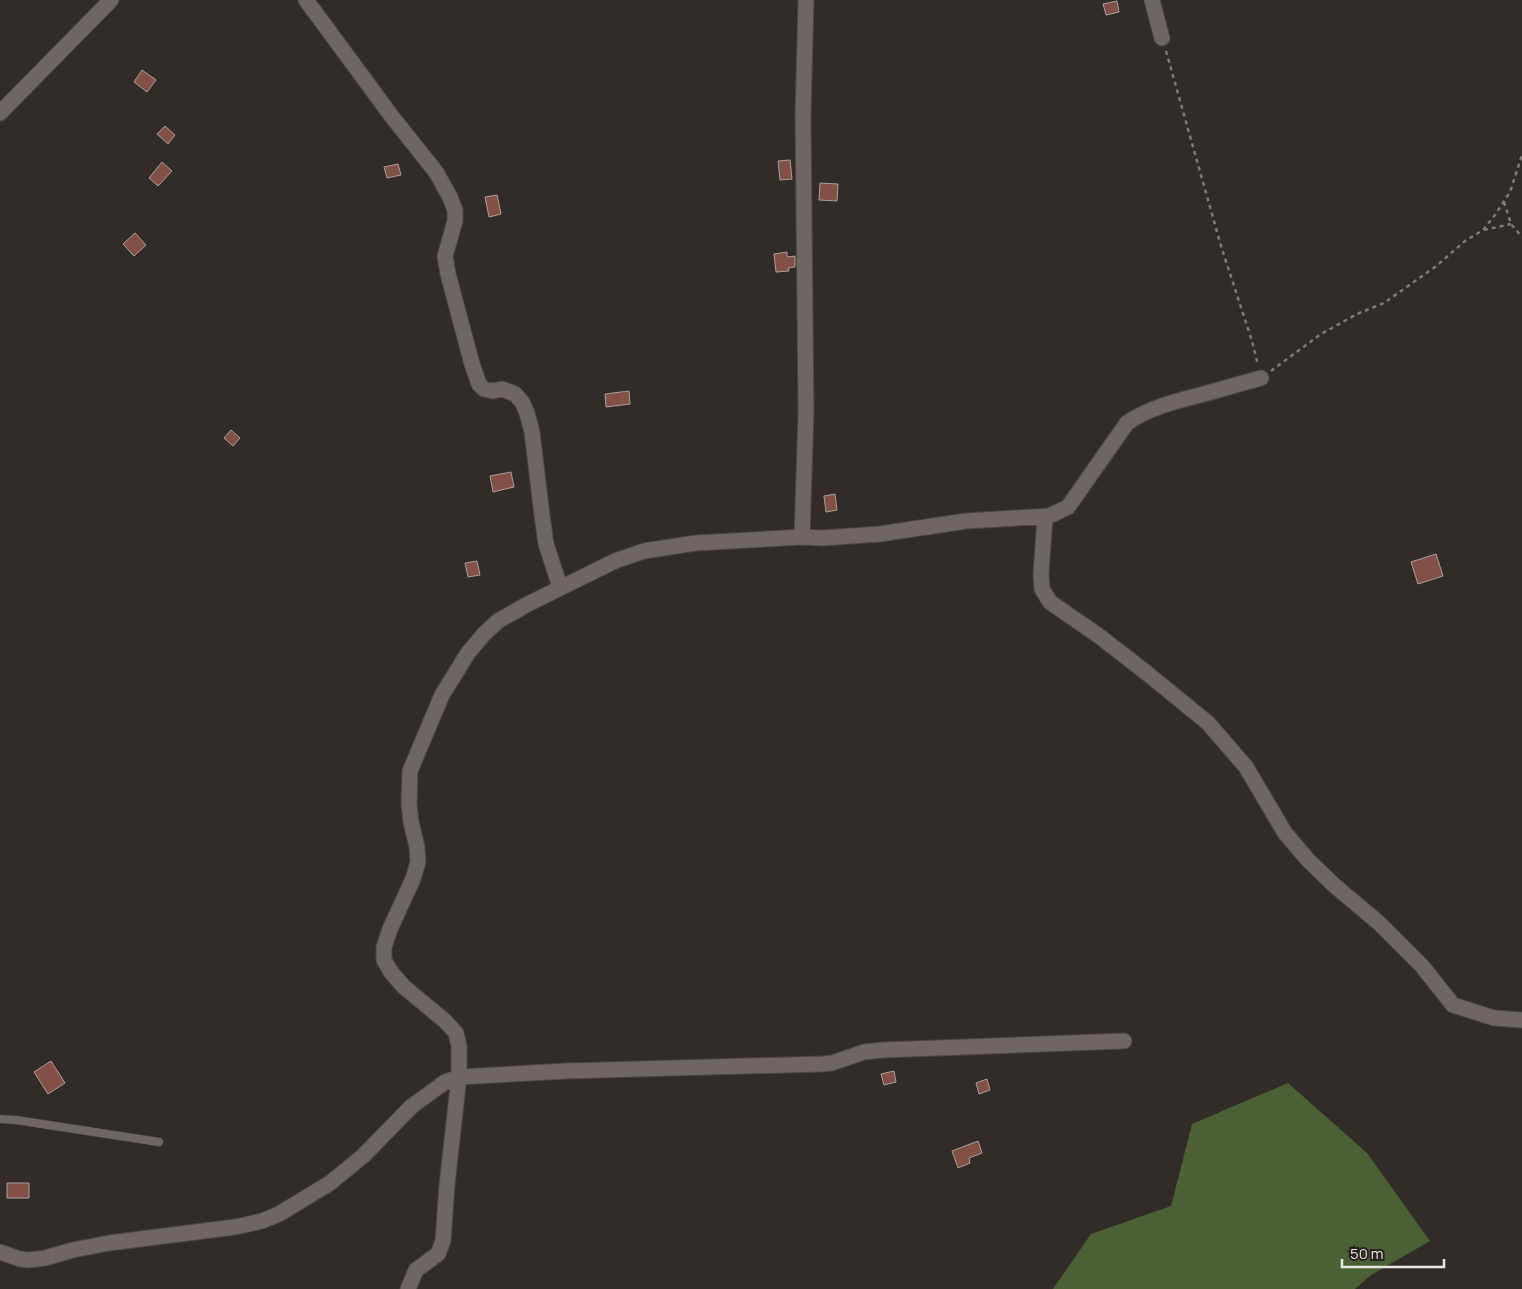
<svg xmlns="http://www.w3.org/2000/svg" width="1522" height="1289" font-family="Manrope,sans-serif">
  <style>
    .forest { fill: #4c6035 }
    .building { fill: #835048; stroke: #aaa09f }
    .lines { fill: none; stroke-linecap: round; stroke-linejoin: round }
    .lane-casing { stroke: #4c4743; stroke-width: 9 }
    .street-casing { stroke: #4c4743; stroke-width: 17 }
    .path { stroke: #807a78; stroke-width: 2.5; stroke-dasharray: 4 4; stroke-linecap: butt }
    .lane { stroke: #6d6662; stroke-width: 8 }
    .street { stroke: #6d6662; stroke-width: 15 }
  </style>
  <rect width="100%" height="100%" fill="#322c29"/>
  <path class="forest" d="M1288,1083L1367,1153L1430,1241L1371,1275L1355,1289H1053L1091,1234L1171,1206L1192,1124Z"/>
  <path class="building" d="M1117,1L1119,12L1106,15L1103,4Z
    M142,70L156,80L147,92L134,82Z
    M165,126L175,135L168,144L157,134Z
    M790,160L792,179L780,180L778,161Z
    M162,162L172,171L158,186L149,178Z
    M398,164L401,175L387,178L384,167Z
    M820,183L838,184L837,201L819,200Z
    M497,195L501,214L489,217L485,197Z
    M135,233L146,245L134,256L123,244Z
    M787,252V257L795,256V267L788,268L789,271L776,272L774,254Z
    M629,391L630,404L606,407L605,394Z
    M231,430L240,438L233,446L224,438Z
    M511,472L514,487L493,492L490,476Z
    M835,494L837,510L826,512L824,496Z
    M1436,554L1443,576L1418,584L1411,562Z
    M477,561L480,575L468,577L465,563Z
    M51,1061L65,1083L48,1094L34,1072Z
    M894,1071L896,1082L884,1085L881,1074Z
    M987,1079L990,1090L979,1094L976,1083Z
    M978,1141L982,1153L969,1158L970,1163L958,1168L952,1151Z
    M7,1183H29V1198H7Z"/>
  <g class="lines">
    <g class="lane-casing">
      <path id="lane" d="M0,1119L16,1120L159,1142"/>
    </g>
    <g class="street-casing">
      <path id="street" d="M306,0L393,118L436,172L450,197L455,210V221L445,256L448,274L472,364L479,384L484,389L493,391L502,389L515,394L522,402L527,413L532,432L542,515L546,544L560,587
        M806,0L803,115L806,412L802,537L823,538L880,534L966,521L1049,516L1068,507L1127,423C1150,407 1177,401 1204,394C1223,389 1242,383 1261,378
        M1152,0L1162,38
        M0,113L111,0
        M1045,517L1041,574L1042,589L1050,602L1099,636L1148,674L1208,723L1246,767L1285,833L1308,860L1335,886L1379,923L1422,966L1453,1005L1494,1018L1522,1020
        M0,1252L20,1259L29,1260L45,1258L73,1250L109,1243L235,1227L262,1221L279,1214L330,1183L363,1156L412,1106L445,1082L459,1077L566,1071L822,1064L832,1063L864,1052L883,1050L1124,1041
        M408,1289L416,1270L438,1254L443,1241L447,1185L459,1077V1046L456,1033L445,1021L403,986L391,972L384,960V947L390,929L413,879L418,862L417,847L411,822L409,804L410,771L442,695L468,653L484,634L498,621L526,605L615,561L644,551L696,543L802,537"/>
    </g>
    <path class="path" d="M1166,51L1221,246L1252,341L1258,365
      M1504,202L1511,224L1522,237
      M1484,230L1511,224
      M1271,371L1321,334L1357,314L1384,303L1435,267L1465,241L1483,230L1495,215L1510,192L1522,155"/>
    <use href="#lane" class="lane"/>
    <use href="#street" class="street"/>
  </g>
  <path d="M1342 1259v8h102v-8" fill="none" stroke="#e9e5e3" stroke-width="2.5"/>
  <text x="1350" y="1259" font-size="15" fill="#e9e5e3" stroke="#28221f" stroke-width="4" paint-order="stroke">50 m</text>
</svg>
